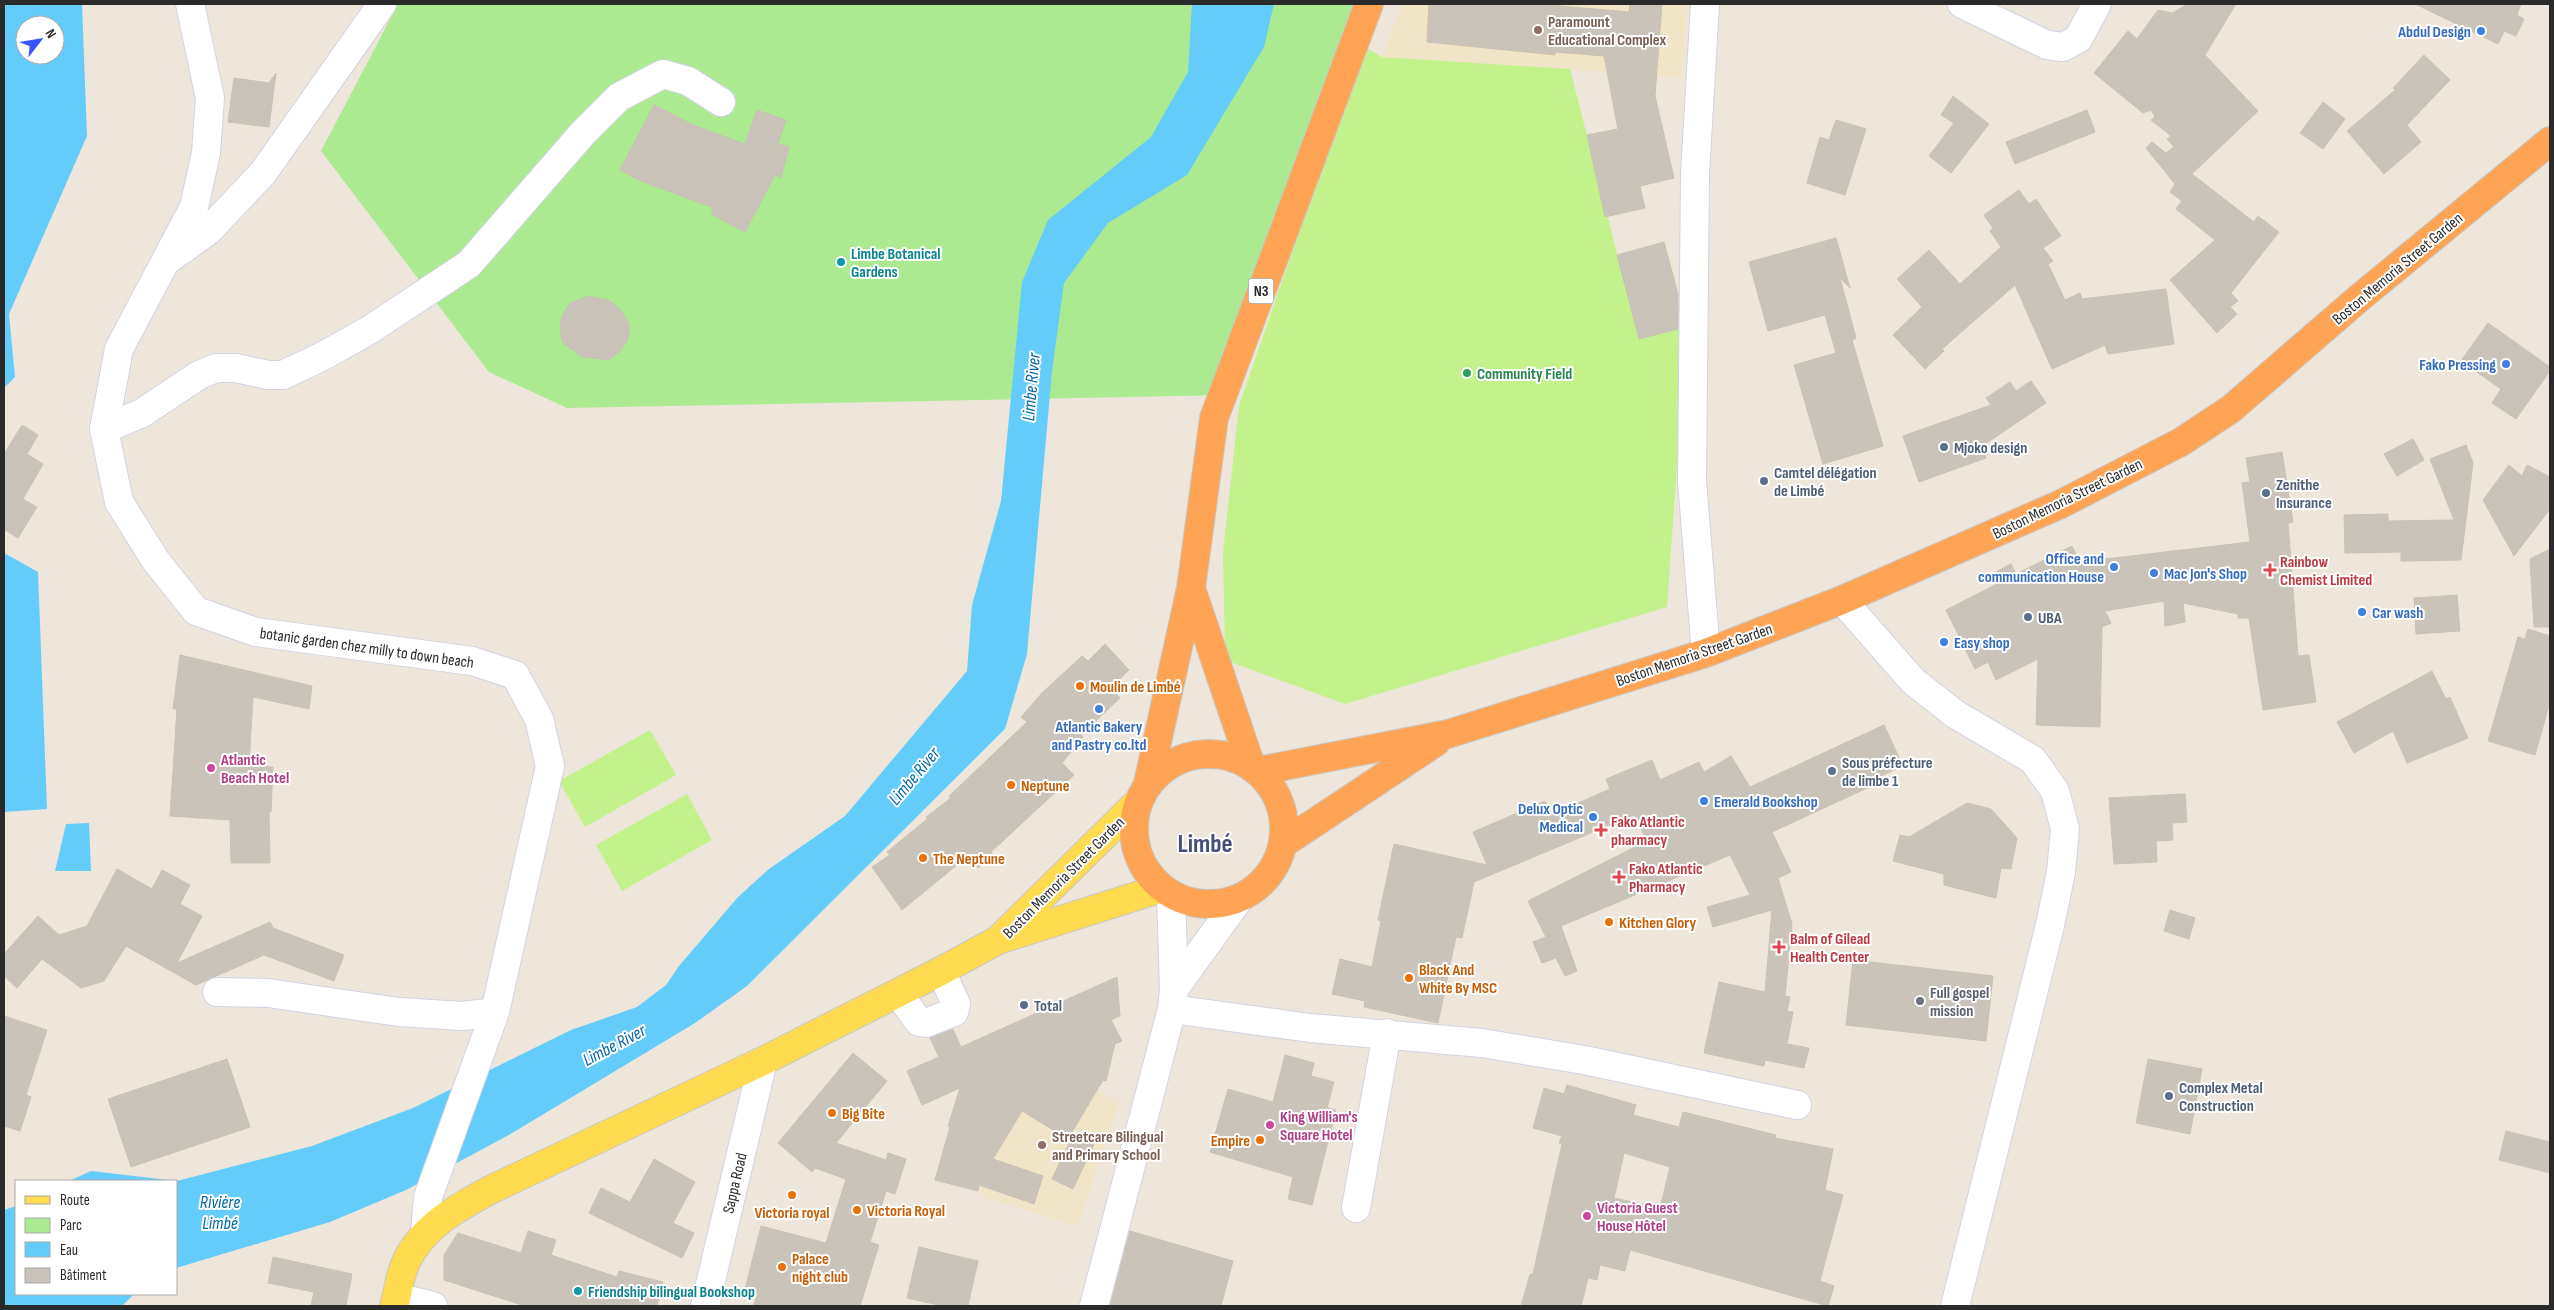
<svg xmlns="http://www.w3.org/2000/svg" width="2554" height="1310" font-family="'Sofia Sans Condensed',sans-serif">
  <style>
    .education { fill: #f1e5c8 }
    .green { fill: #acea92 }
    .pitch { fill: #c3f28c }
    .water { fill: #63ccfa; fill-rule: evenodd }
    .building { fill: #c9c3ba; stroke: #c9c2b4; fill-rule: evenodd }
    .lines { fill: none; stroke-linecap: round; stroke-linejoin: round }
    .minor-casing { stroke: #d0d3e4; stroke-width: 30 }
    .major-casing { stroke: #c8c8c8; stroke-width: 30 }
    .highway-casing { stroke: #c8c8c8; stroke-width: 30 }
    .minor { stroke: #fff; stroke-width: 28 }
    .major { stroke: #fedb4f; stroke-width: 28 }
    .highway { stroke: #ffa454; stroke-width: 28 }
    .education-dot { fill: #8d6e63; stroke: #fff; stroke-width: 2 }
    .shop-dot { fill: #3f7fe0; stroke: #fff; stroke-width: 2 }
    .culture-dot { fill: #0f9aa8; stroke: #fff; stroke-width: 2 }
    .leisure-dot { fill: #2e9e5b; stroke: #fff; stroke-width: 2 }
    .service-dot { fill: #5c6f8a; stroke: #fff; stroke-width: 2 }
    .health-dot { fill: #e0444e; stroke: #fff; stroke-width: 2 }
    .food-dot { fill: #e8710a; stroke: #fff; stroke-width: 2 }
    .hotel-dot { fill: #d1479c; stroke: #fff; stroke-width: 2 }
    .worship-dot { fill: #6b7280; stroke: #fff; stroke-width: 2 }
    .labels { text-anchor: middle; stroke-width: 4; stroke-linejoin: round; paint-order: stroke }
    .shield { fill: #fff; stroke: #6a6a6a; stroke-width: 1 }
    .shield-label { font-size: 15px; font-weight: bold; fill: #2a2a2a }
    .education-label { font-size: 16px; font-weight: bold; fill: #785e54; stroke: #fff; text-anchor: start }
    .shop-label { font-size: 16px; font-weight: bold; fill: #366cbe; stroke: #fff; text-anchor: end }
    .culture-label { font-size: 16px; font-weight: bold; fill: #0d838f; stroke: #fff; text-anchor: start }
    .street-label { font-size: 16px; fill: #2a2a2a; stroke: #fff }
    .leisure-label { font-size: 16px; font-weight: bold; fill: #27864d; stroke: #fff; text-anchor: start }
    .service-label { font-size: 16px; font-weight: bold; fill: #4e5e75; stroke: #fff; text-anchor: start }
    .health-label { font-size: 16px; font-weight: bold; fill: #be3a42; stroke: #fff; text-anchor: start }
    .food-label { font-size: 16px; font-weight: bold; fill: #c56008; stroke: #fff; text-anchor: start }
    .hotel-label { font-size: 16px; font-weight: bold; fill: #b23c85; stroke: #fff; text-anchor: start }
    .worship-label { font-size: 16px; font-weight: bold; fill: #5b616d; stroke: #fff; text-anchor: start }
    .water-label { font-size: 18px; font-style: italic; fill: #0168a7; stroke: #fff }
    .town-label { font-size: 26px; font-weight: bold; fill: #464e7f; stroke: #fff }
  </style>
  <rect width="100%" height="100%" fill="#eee6da"/>
  <path class="education" d="M1402,4H1687L1682,77L1382,57Z
    M1034,1059L1119,1102L1078,1226L979,1196L991,1154Z"/>
  <path class="green" d="M398,4H1371L1228,395L567,408L489,372L321,151Z"/>
  <path class="pitch" d="M1363,46L1382,57L1570,69L1639,339L1687,326L1667,607L1345,704L1225,660L1223,552L1239,406Z
    M650,730L676,775L585,827L559,781Z
    M687,794L712,840L622,891L596,845Z"/>
  <path class="water" d="M4,4H82L87,136L9,314L15,377L4,388ZM25,25H55V55H25Z
    M1192,4H1274L1264,47L1187,175L1108,223L1064,283L1052,371L1027,654L1005,729L747,986L695,1023L507,1136L406,1190L330,1222L176,1268V1181H69L91,1171L177,1181L312,1146L413,1108L571,1030L637,1007L666,985L679,966L738,897L769,869L845,816L967,671L972,605L1001,501L1022,282L1048,220L1151,137L1188,72Z
    M4,553L38,572L47,809L4,812Z
    M89,823L91,871H55L66,824Z
    M16,1206V1294H134L122,1306H4V1210Z"/>
  <path class="building" d="M1429,4H1560V6L1629,12L1630,4H1662L1655,96L1674,178L1640,186L1645,208L1605,217L1587,135L1618,129L1604,56L1555,52V55L1427,42Z
    M2188,4H2236L2205,55L2258,111L2192,174L2254,222L2258,216L2279,232L2231,293L2238,301L2230,307L2237,314L2217,333L2170,280L2215,240L2176,209L2182,201L2170,192L2175,184L2146,148L2152,142L2166,153L2174,147L2167,139L2171,136L2151,120L2155,117L2151,110L2143,113L2094,73L2128,31L2137,39L2158,10L2172,13Z
    M2415,4H2521L2517,15L2524,19L2516,36L2504,31L2498,44Z
    M2424,55L2450,80L2407,125L2421,142L2384,174L2347,131L2395,90L2393,88Z
    M276,73L269,127L228,122L234,78L269,83Z
    M1953,96L1989,124L1951,173L1929,156L1954,123L1941,115Z
    M2323,102L2345,119L2323,149L2300,133Z
    M654,105L693,125L745,144L757,110L786,120L778,144L789,147L781,178L775,175L745,232L711,214L714,208L641,181L620,170Z
    M2087,110L2095,132L2015,164L2006,142Z
    M1836,120L1866,129L1845,195L1807,183L1820,137L1829,140Z
    M2019,190L2029,204L2036,199L2061,236L2043,248L2053,261L2048,264L2065,300L2080,293L2082,299L2166,289L2174,344L2108,354L2105,345L2052,369L2015,285L1942,349L1944,351L1925,369L1893,335L1922,307L1897,279L1929,250L1960,284L2001,247L1990,231L1993,228L1984,215Z
    M1836,238L1850,288L1840,278L1856,338L1852,340L1883,446L1823,464L1794,365L1836,353L1825,315L1768,331L1749,262Z
    M1664,242L1678,294V329L1639,339L1617,255Z
    M589,296L608,300L620,309L629,324V334L626,343L619,352L608,360L582,357L562,342L560,323L564,312L570,303Z
    M2488,323L2550,367V371L2516,419L2492,403L2501,389L2461,361Z
    M2031,381L2046,403L1982,446L1986,458L1919,482L1903,436L1991,405L1986,398L2010,382L2016,391Z
    M22,425L38,435L27,454L43,464L23,499L37,507L18,538L5,530L4,532V454Z
    M2413,439L2424,460L2397,476L2384,454Z
    M2466,445L2473,463L2461,560L2401,561V552L2345,553L2344,515L2388,514V521L2454,520L2430,459Z
    M2282,452L2293,522L2288,523L2298,656L2309,655L2316,702L2263,710L2249,618H2238V614L2183,603L2185,622L2165,626L2164,601L2105,611L2111,623L2102,627L2100,727L2036,725L2038,659L1996,680L1988,662L1975,669L1946,610L1997,584L1992,574L2011,564L2016,574L2072,546L2080,562L2250,542L2242,483L2250,482L2246,458Z
    M2509,465L2522,476L2527,465L2550,477V509L2514,556L2483,500Z
    M2550,549V627H2534L2530,559Z
    M2457,595L2460,631L2416,634L2414,598Z
    M2528,629L2550,636V702L2535,755L2488,741L2518,637L2525,639Z
    M1105,644L1129,670L1111,688L1120,698L1081,735L1083,737L1062,763L1074,775L991,852L993,855L978,868L968,856L902,910L872,867L890,855L887,852L927,819L926,817L951,798L949,796L1027,722L1021,717L1042,693L1082,656L1088,661Z
    M180,655L312,686L309,709L253,697L249,766L273,767L271,812H269L270,863H231L230,820L170,816L177,709H173Z
    M2432,671L2446,699L2450,697L2468,738L2407,763L2393,731L2354,753L2337,722Z
    M1884,725L1903,766L1874,779L1876,784L1772,832L1791,872L1778,878L1792,924L1785,996L1790,997L1787,1011L1793,1012L1787,1044L1809,1048L1804,1068L1765,1060L1764,1066L1704,1053L1719,982L1765,992L1772,910L1713,927L1707,907L1750,895L1730,855L1561,926L1577,971L1565,976L1556,958L1542,963L1533,942L1546,937L1528,901L1647,841L1634,815L1474,882L1462,938L1456,937L1438,1023L1364,1007L1365,1001L1332,994L1340,959L1372,967L1381,921L1378,920L1394,844L1487,865L1473,832L1545,801L1551,815L1610,789L1606,779L1652,760L1660,780L1699,762L1704,772L1731,756L1750,787Z
    M2185,794L2187,822L2172,823L2173,840L2156,841L2157,862L2114,864L2109,798Z
    M1967,803L1991,809L2017,838L2011,869L2001,868L1996,898L1944,885V874L1893,861L1900,835L1909,837Z
    M117,869L152,889L162,870L190,885L180,904L202,916L177,963L270,922L273,928L344,955L334,981L264,955L196,985L126,946L104,981L81,988L42,959L17,988L4,976V954L38,916L59,935L87,926Z
    M2170,910L2195,918L2189,939L2164,931Z
    M1853,960L1993,976L1986,1041L1846,1025Z
    M1117,977L1120,1016L1111,1020L1122,1041L1115,1044L1106,1081L1103,1080L1068,1139L1022,1111L993,1159L1043,1176L1034,1204L979,1185L978,1191L935,1180L950,1127L948,1126L960,1088L922,1105L907,1071L939,1057L930,1038L953,1029L961,1047Z
    M4,1016L47,1030L26,1095L31,1097L20,1131L4,1126Z
    M853,1053L887,1081L836,1143L886,1160L888,1153L906,1159L895,1194L886,1191L870,1242L879,1245L860,1306H753L758,1294L745,1289L761,1226L826,1243L846,1179L815,1168L812,1172L778,1143Z
    M1285,1055L1314,1063L1311,1076L1334,1082L1327,1108L1336,1110L1312,1205L1288,1199L1293,1177L1210,1152L1228,1089L1273,1102Z
    M227,1059L250,1127L131,1167L108,1099Z
    M2148,1059L2202,1069L2190,1134L2136,1123Z
    M1567,1085L1636,1105L1633,1115L1679,1127L1683,1112L1776,1135L1775,1138L1833,1149L1825,1190L1843,1195L1820,1281L1834,1286L1828,1306L1630,1250L1625,1271L1600,1265L1597,1280L1588,1278L1581,1306H1521L1530,1274H1533L1562,1144L1559,1143L1562,1136L1533,1128L1544,1088L1564,1094ZM1624,1153L1670,1167L1660,1208L1614,1198Z
    M2506,1131L2550,1142V1173L2499,1160Z
    M1074,1133L1095,1142L1073,1189L1052,1179Z
    M654,1159L695,1182L673,1223L694,1233L682,1258L589,1213L601,1188L630,1202Z
    M528,1231L556,1240L551,1255L617,1277L619,1271L663,1282L657,1306H525L444,1280V1255L458,1233L521,1253Z
    M1130,1231L1233,1261L1221,1306H1110Z
    M919,1247L978,1261L968,1306H943L907,1298Z
    M273,1257L352,1274L346,1306H311L314,1292L268,1283Z"/>
  <g class="lines">
    <g class="minor-casing">
      <path id="minor" d="M190,4L210,98L206,153L194,207L119,349L104,429L119,502L156,561L196,611L256,632L472,661L515,675L539,719L550,766L495,1012L428,1197L425,1233
        M1705,4L1695,174L1692,481L1706,653
        M1962,4L2047,45L2063,47L2078,39L2097,4
        M169,259L208,231L263,173L382,4
        M104,429L142,413L199,375L216,368H236L268,375H283L323,356L371,329L469,264L583,133L619,97L663,74L688,81L721,102
        M1842,600L1913,681L1955,714L2033,760L2055,791L2065,829L2061,872L2050,925L1955,1306
        M1174,989L1239,899
        M217,992L268,993L399,1012L463,1016L495,1012
        M898,993L919,1022L926,1023L954,1012L956,1004L941,971
        M1172,1009L1310,1028L1482,1043L1584,1060L1797,1105
        M1356,1208L1387,1033
        M397,1297L433,1306
        M705,1306L763,1061
        M1094,1306L1172,1009L1174,989L1171,895"/>
    </g>
    <g class="major-casing">
      <path id="major" d="M1001,937L1138,802
        M394,1306C398,1292 400,1275 406,1262C423,1226 457,1208 490,1190L763,1061L941,971L998,940L1162,888"/>
    </g>
    <g class="highway-casing">
      <path id="highway" d="M1191,588L1251,766
        M1134 829a75 75 0 1 1 150 0a75 75 0 1 1-150 0Z
        M1258,771L1448,734L1706,653L1842,600L2061,504L2181,442L2231,409L2358,299L2550,141
        M1148,783L1191,588L1214,418L1369,4
        M1284,843L1436,742"/>
    </g>
    <use href="#minor" class="minor"/>
    <use href="#major" class="major"/>
    <use href="#highway" class="highway"/>
  </g>
  <g class="education-dot">
    <circle cx="1538" cy="30" r="5"/>
    <circle cx="1042" cy="1145" r="5"/>
  </g>
  <g class="shop-dot">
    <circle cx="2481" cy="31" r="5"/>
    <circle cx="2506" cy="364" r="5"/>
    <circle cx="2114" cy="567" r="5"/>
    <circle cx="2154" cy="573" r="5"/>
    <circle cx="2362" cy="612" r="5"/>
    <circle cx="1944" cy="642" r="5"/>
    <circle cx="1099" cy="709" r="5"/>
    <circle cx="1704" cy="801" r="5"/>
    <circle cx="1593" cy="817" r="5"/>
  </g>
  <g class="culture-dot">
    <circle cx="841" cy="262" r="5"/>
    <circle cx="578" cy="1291" r="5"/>
  </g>
  <circle class="leisure-dot" cx="1467" cy="373" r="5"/>
  <g class="service-dot">
    <circle cx="1944" cy="447" r="5"/>
    <circle cx="1764" cy="481" r="5"/>
    <circle cx="2266" cy="493" r="5"/>
    <circle cx="2028" cy="617" r="5"/>
    <circle cx="1832" cy="771" r="5"/>
    <circle cx="1024" cy="1005" r="5"/>
    <circle cx="2169" cy="1096" r="5"/>
  </g>
  <g class="health-dot">
    <path d="M2267.5 562.5h5v5h5v5h-5v5h-5v-5h-5v-5h5z"/>
    <path d="M1598.5 822.5h5v5h5v5h-5v5h-5v-5h-5v-5h5z"/>
    <path d="M1616.5 869.5h5v5h5v5h-5v5h-5v-5h-5v-5h5z"/>
    <path d="M1776.5 939.5h5v5h5v5h-5v5h-5v-5h-5v-5h5z"/>
  </g>
  <g class="food-dot">
    <circle cx="1080" cy="686" r="5"/>
    <circle cx="1011" cy="785" r="5"/>
    <circle cx="923" cy="858" r="5"/>
    <circle cx="1609" cy="922" r="5"/>
    <circle cx="1409" cy="978" r="5"/>
    <circle cx="832" cy="1113" r="5"/>
    <circle cx="1260" cy="1140" r="5"/>
    <circle cx="792" cy="1195" r="5"/>
    <circle cx="857" cy="1210" r="5"/>
    <circle cx="782" cy="1267" r="5"/>
  </g>
  <g class="hotel-dot">
    <circle cx="211" cy="768" r="5"/>
    <circle cx="1270" cy="1125" r="5"/>
    <circle cx="1587" cy="1216" r="5"/>
  </g>
  <circle class="worship-dot" cx="1920" cy="1001" r="5"/>
  <g class="labels">
    <rect class="shield" x="1248.5" y="278.5" width="25" height="25" rx="4"/>
    <g class="shield-label">
      <text x="1261" y="296">N3</text>
    </g>
    <g class="education-label">
      <text x="1548" y="27">Paramount<tspan x="1548" dy="18">Educational Complex</tspan></text>
      <text x="1052" y="1142">Streetcare Bilingual<tspan x="1052" dy="18">and Primary School</tspan></text>
    </g>
    <g class="shop-label">
      <text x="2471" y="37">Abdul Design</text>
      <text x="2496" y="370">Fako Pressing</text>
      <text x="2104" y="564">Office and<tspan x="2104" dy="18">communication House</tspan></text>
      <text x="2164" y="579" text-anchor="start">Mac Jon's Shop</text>
      <text x="2372" y="618" text-anchor="start">Car wash</text>
      <text x="1954" y="648" text-anchor="start">Easy shop</text>
      <text x="1099" y="732" text-anchor="middle">Atlantic Bakery<tspan x="1099" dy="18">and Pastry co.ltd</tspan></text>
      <text x="1714" y="807" text-anchor="start">Emerald Bookshop</text>
      <text x="1583" y="814">Delux Optic<tspan x="1583" dy="18">Medical</tspan></text>
    </g>
    <g class="culture-label">
      <text x="851" y="259">Limbe Botanical<tspan x="851" dy="18">Gardens</tspan></text>
      <text x="588" y="1297">Friendship bilingual Bookshop</text>
    </g>
    <g class="street-label">
      <text transform="translate(2397 268) rotate(-40)" y="6">Boston Memoria Street Garden</text>
      <text transform="translate(2067 498) rotate(-26)" y="6">Boston Memoria Street Garden</text>
      <text transform="translate(367 647) rotate(8)" y="6">botanic garden chez milly to down beach</text>
      <text transform="translate(1694 654) rotate(-19)" y="6">Boston Memoria Street Garden</text>
      <text transform="translate(1063 877) rotate(-45)" y="6">Boston Memoria Street Garden</text>
      <text transform="translate(734 1183) rotate(-77)" y="6">Sappa Road</text>
    </g>
    <g class="leisure-label">
      <text x="1477" y="379">Community Field</text>
    </g>
    <g class="service-label">
      <text x="1954" y="453">Mjoko design</text>
      <text x="1774" y="478">Camtel délégation<tspan x="1774" dy="18">de Limbé</tspan></text>
      <text x="2276" y="490">Zenithe<tspan x="2276" dy="18">Insurance</tspan></text>
      <text x="2038" y="623">UBA</text>
      <text x="1842" y="768">Sous préfecture<tspan x="1842" dy="18">de limbe 1</tspan></text>
      <text x="1034" y="1011">Total</text>
      <text x="2179" y="1093">Complex Metal<tspan x="2179" dy="18">Construction</tspan></text>
    </g>
    <g class="health-label">
      <text x="2280" y="567">Rainbow<tspan x="2280" dy="18">Chemist Limited</tspan></text>
      <text x="1611" y="827">Fako Atlantic<tspan x="1611" dy="18">pharmacy</tspan></text>
      <text x="1629" y="874">Fako Atlantic<tspan x="1629" dy="18">Pharmacy</tspan></text>
      <text x="1790" y="944">Balm of Gilead<tspan x="1790" dy="18">Health Center</tspan></text>
    </g>
    <g class="food-label">
      <text x="1090" y="692">Moulin de Limbé</text>
      <text x="1021" y="791">Neptune</text>
      <text x="933" y="864">The Neptune</text>
      <text x="1619" y="928">Kitchen Glory</text>
      <text x="1419" y="975">Black And<tspan x="1419" dy="18">White By MSC</tspan></text>
      <text x="842" y="1119">Big Bite</text>
      <text x="1250" y="1146" text-anchor="end">Empire</text>
      <text x="867" y="1216">Victoria Royal</text>
      <text x="792" y="1218" text-anchor="middle">Victoria royal</text>
      <text x="792" y="1264">Palace<tspan x="792" dy="18">night club</tspan></text>
    </g>
    <g class="hotel-label">
      <text x="221" y="765">Atlantic<tspan x="221" dy="18">Beach Hotel</tspan></text>
      <text x="1280" y="1122">King William's<tspan x="1280" dy="18">Square Hotel</tspan></text>
      <text x="1597" y="1213">Victoria Guest<tspan x="1597" dy="18">House Hôtel</tspan></text>
    </g>
    <g class="worship-label">
      <text x="1930" y="998">Full gospel<tspan x="1930" dy="18">mission</tspan></text>
    </g>
    <g class="water-label">
      <text transform="translate(1031 387) rotate(-85)" y="6">Limbe River</text>
      <text transform="translate(914 776) rotate(-50)" y="6">Limbe River</text>
      <text transform="translate(614 1045) rotate(-28)" y="6">Limbe River</text>
      <text x="220" y="1208">Rivière<tspan x="220" dy="21">Limbé</tspan></text>
    </g>
    <g class="town-label">
      <text x="1205" y="852">Limbé</text>
    </g>
  </g>
  <rect width="2554" height="1310" fill="none" stroke="#2a2a2a" stroke-width="10"/>
  <rect x="15" y="1180" width="162" height="115" fill="#ffffff" stroke="#aaaaaa"/>
  <rect x="25" y="1196" width="25" height="8" fill="#fedb4f" stroke="#aaaaaa"/>
  <text x="60" y="1205" font-size="15" fill="#2a2a2a">Route</text>
  <rect x="25" y="1218" width="25" height="15" fill="#acea92" stroke="#aaaaaa"/>
  <text x="60" y="1230" font-size="15" fill="#2a2a2a">Parc</text>
  <rect x="25" y="1242" width="25" height="15" fill="#63ccfa" stroke="#aaaaaa"/>
  <text x="60" y="1255" font-size="15" fill="#2a2a2a">Eau</text>
  <rect x="25" y="1268" width="25" height="15" fill="#c9c3ba" stroke="#aaaaaa"/>
  <text x="60" y="1280" font-size="15" fill="#2a2a2a">Bâtiment</text>
  <g transform="translate(40 40) rotate(59)"><circle r="24" fill="#ffffff" stroke="#aaaaaa"/>
  <path d="M0-4L9 19L0 12L-9 19Z" fill="#3654ff"/>
  <text y="-8" font-size="14" font-weight="bold" text-anchor="middle" fill="#2a2a2a">N</text>
  </g>
</svg>
